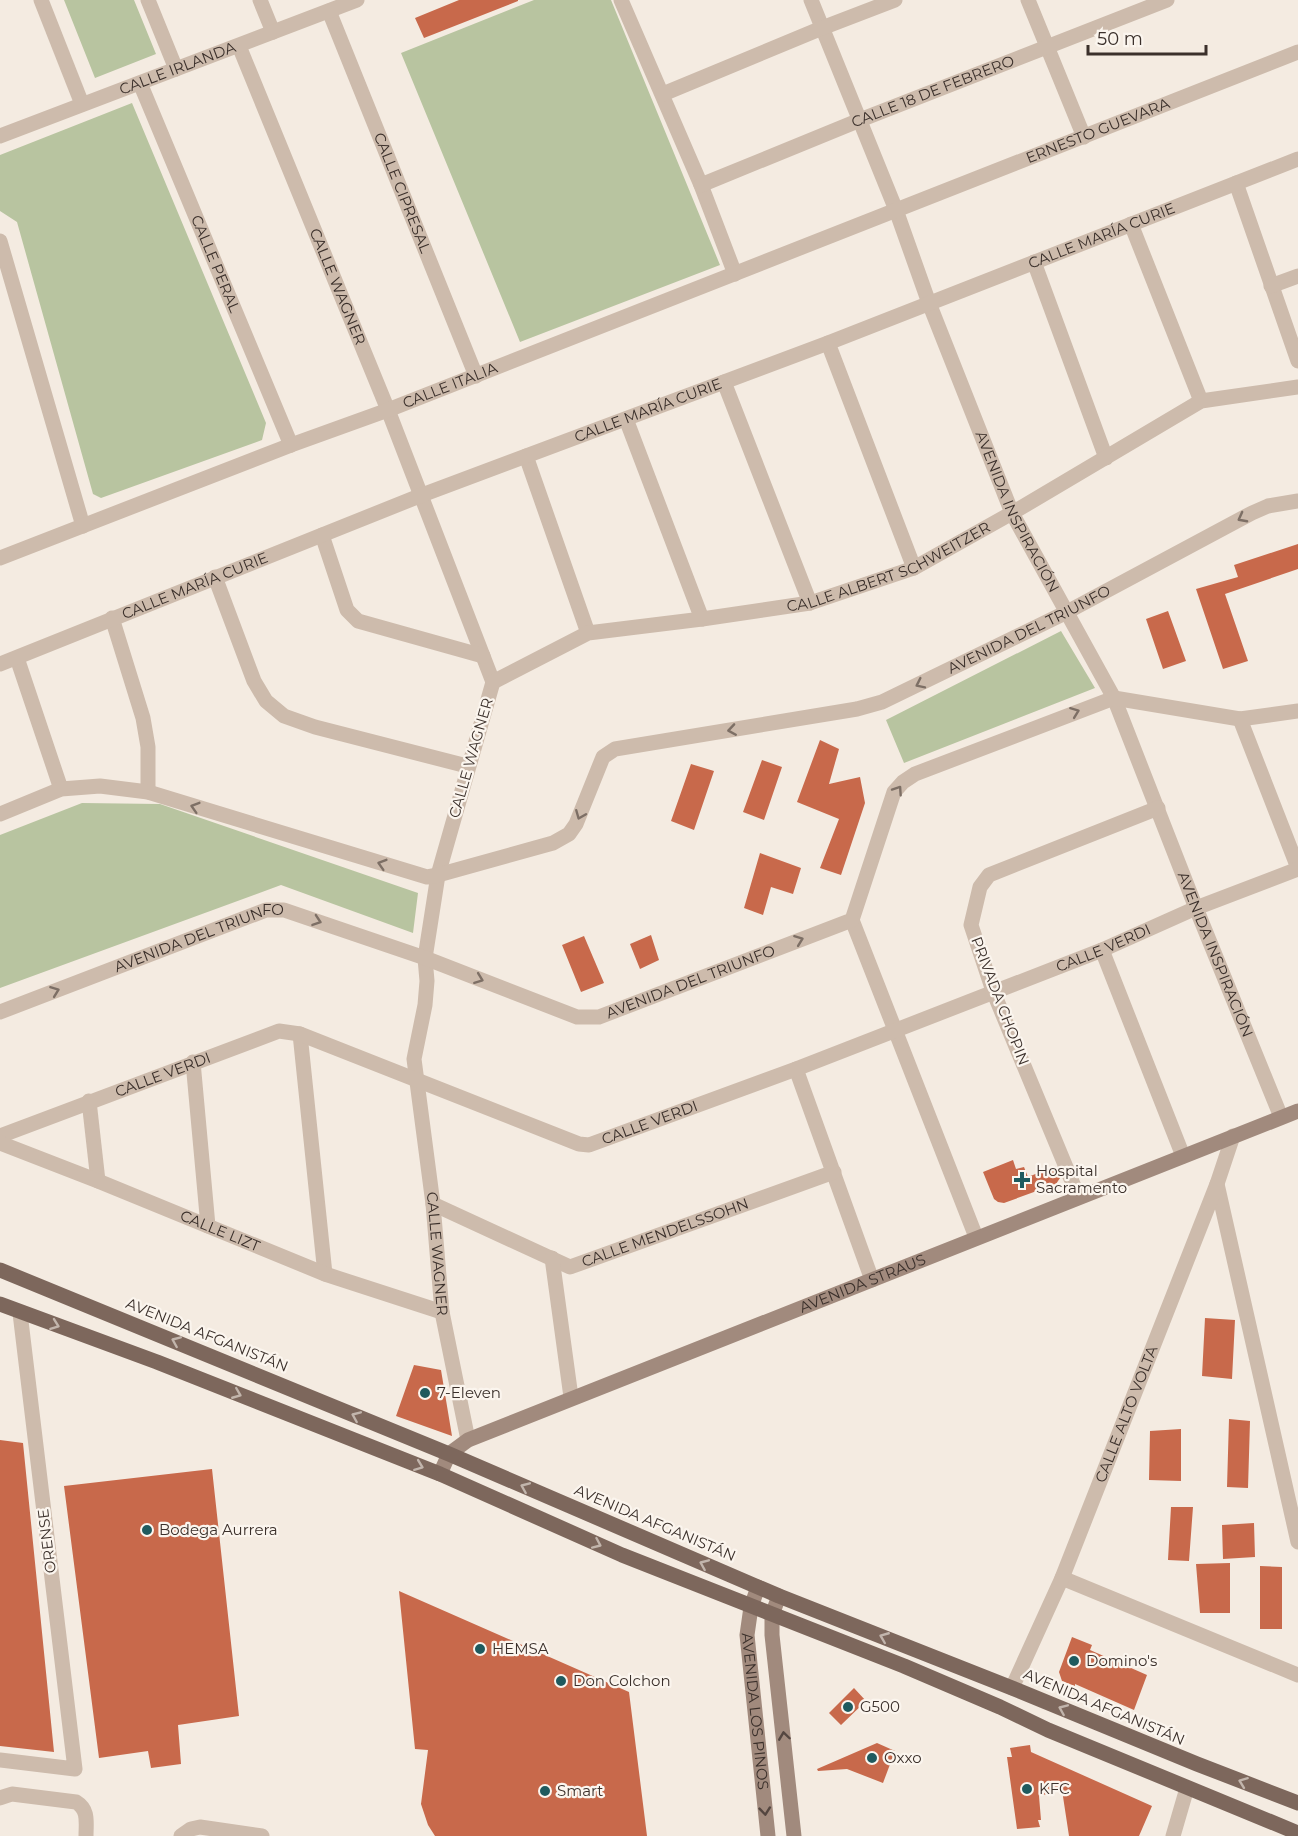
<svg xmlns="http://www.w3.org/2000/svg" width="1298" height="1836" font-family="Montserrat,sans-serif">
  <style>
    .green { fill: #b8c4a0 }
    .building { fill: #c8694b }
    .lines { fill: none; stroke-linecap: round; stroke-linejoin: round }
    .street { stroke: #cdbbac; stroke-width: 15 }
    .secondary { stroke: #a18a7d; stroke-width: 15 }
    .primary { stroke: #7d675c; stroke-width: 15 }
    .oneway { stroke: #7d6f65 }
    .oneway2 { stroke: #c2b5ac }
    .oneway3 { stroke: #544640 }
    .poi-dot { fill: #1f5a5e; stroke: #fbf5ee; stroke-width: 2 }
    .labels { text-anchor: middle; stroke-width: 4.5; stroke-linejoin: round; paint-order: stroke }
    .street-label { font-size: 15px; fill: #3b302b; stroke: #fbf5ee }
    .poi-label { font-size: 15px; fill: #3b302b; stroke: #fbf5ee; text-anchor: start }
  </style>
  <rect width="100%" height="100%" fill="#f4ebe1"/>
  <path class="green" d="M64,0H134L156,54L95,78Z
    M534,0H611L720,265L520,342L401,53Z
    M132,103L266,423L262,440L101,498L93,494L17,222L0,211V155Z
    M1061,631L1095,688L904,763L886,720Z
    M82,803L160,804L418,893L413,933L281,885L0,988V835Z"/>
  <path class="building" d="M459,0H518V1L424,38L415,18Z
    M1298,544V569L1225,594L1248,661L1223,669L1196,589L1238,577L1234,565Z
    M1168,611L1186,661L1163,669L1146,619Z
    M820,740L839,749L829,784L860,777L865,803L841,875L820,868L839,819L797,802Z
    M762,760L782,767L764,820L743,812Z
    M691,764L714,771L694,830L671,821Z
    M760,853L801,868L793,894L771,887L763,915L744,908Z
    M651,935L659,960L640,969L630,944Z
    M584,936L604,983L581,992L562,945Z
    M1013,1160L1016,1169L1024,1167L1028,1177L1055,1166L1060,1178L1056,1184L1004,1203L998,1202L994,1199L983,1172Z
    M1205,1318L1235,1320L1232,1379L1202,1376Z
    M414,1365L441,1370L452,1436L396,1416Z
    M1229,1419L1250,1421L1248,1488L1227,1487Z
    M1181,1429V1481L1149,1480L1150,1431Z
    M0,1440L23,1443L54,1752L0,1746Z
    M212,1469L239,1716L178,1725L181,1764L151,1768L148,1751L99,1758L64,1486Z
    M1171,1507H1193L1189,1561L1168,1560Z
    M1254,1523L1255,1557L1223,1559L1222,1525Z
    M1230,1563V1613H1200L1196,1564Z
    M1260,1566L1282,1567V1629H1260Z
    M399,1591L629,1692L647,1836H435L428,1825L421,1804L428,1750L415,1749Z
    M1072,1637L1092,1645L1090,1650L1147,1675L1134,1710L1075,1684V1686L1062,1681L1059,1672Z
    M854,1688L866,1701L841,1725L829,1713Z
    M877,1743L895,1751L883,1783L847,1769L818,1771L817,1769Z
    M1030,1745L1031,1752L1152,1806L1139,1836H1069L1062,1790L1039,1796L1041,1820H1038L1040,1827L1017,1829L1007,1757H1012L1010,1748Z"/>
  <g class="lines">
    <g class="street">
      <path d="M41,0L82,104"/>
      <path d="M148,0L176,69"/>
      <path d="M260,0L273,32"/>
      <path d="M621,0L701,185L735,274"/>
      <path id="s1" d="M811,0L896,210L929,303L1012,513L1114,698L1196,908L1281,1117"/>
      <path d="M1028,0L1084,137"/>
      <path id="s2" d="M329,11L476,376"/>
      <path id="s3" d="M239,46L388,410L493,682L438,875L425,958L427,981L425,1005L414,1059L433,1204L442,1312L468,1440"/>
      <path id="s4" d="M140,83L291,445"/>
      <path d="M663,94L822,28L895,0"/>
      <path id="s5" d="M0,136L357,0"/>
      <path d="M1236,183L1298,361"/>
      <path id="s6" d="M701,185L860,120L1167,0"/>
      <path d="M1131,224L1201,401"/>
      <path d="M0,241L83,526"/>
      <path d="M1034,262L1106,458"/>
      <path d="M1271,286L1298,276"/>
      <path d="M828,343L914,568"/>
      <path d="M724,382L810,603"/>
      <path d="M626,419L702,619"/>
      <path d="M526,456L588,633"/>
      <path d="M322,535L347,610L358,621L483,656"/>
      <path id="s7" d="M0,558L291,445L388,410L1298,52"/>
      <path d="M215,577L254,681L266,701L284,716L315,727L467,766"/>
      <path d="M112,618L143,718L148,747V792"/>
      <path d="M17,658L61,789"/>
      <path id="s8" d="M0,664L422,495L828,343L1298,159"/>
      <path id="s9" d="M493,682L588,633L702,619L810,603L914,568L1012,513L1201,401L1298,387"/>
      <path d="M1240,719L1298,868"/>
      <path id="s10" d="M0,814L61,789L100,786L148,792L427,877L438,875L553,843L569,834L576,824L603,757L615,749L857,709L882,702L1067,612L1252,513L1268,506L1298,501"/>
      <path d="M852,920L976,1237"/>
      <path d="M1102,950L1183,1156"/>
      <path id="s11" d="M0,1012L266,910H284L425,958L577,1017H599L852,920L894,792L903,782L915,774L1114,698L1240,719L1298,711"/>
      <path d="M300,1034L325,1274"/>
      <path d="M193,1062L208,1226"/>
      <path d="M796,1069L872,1280"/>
      <path d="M89,1101L98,1181"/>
      <path id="s12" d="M0,1136L279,1031L300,1034L579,1144L589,1145L796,1069L1102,950L1196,908L1298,869"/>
      <path id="s13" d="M0,1143L98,1181L325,1274L442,1312"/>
      <path d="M1217,1184L1298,1542"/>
      <path d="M1078,1196L993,991L971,925L980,887L989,875L1158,808"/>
      <path id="s14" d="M433,1204L570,1267L834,1172"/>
      <path d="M552,1258L571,1397"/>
      <path d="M1062,1578L1298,1675"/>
      <path id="s15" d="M1012,1688L1062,1578L1217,1184L1233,1136"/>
      <path d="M0,1760L75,1769L20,1313"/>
      <path d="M0,1798L12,1794L76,1802C89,1810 86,1822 86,1836"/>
      <path d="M181,1836L191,1829L200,1827L262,1836"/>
      <path d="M1173,1836L1187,1788"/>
    </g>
    <g class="secondary">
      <path id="s16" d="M440,1474L449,1454L468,1440L1298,1111"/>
      <path id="s17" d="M758,1587L751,1607L747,1635L768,1836"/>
      <path d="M779,1596L772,1615V1635L794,1836"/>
    </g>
    <path class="primary" d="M0,1270L449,1454L779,1596L1012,1688L1197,1764L1298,1803
      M0,1304L157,1362L440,1474L622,1555L904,1666L1000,1707L1048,1730L1298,1833"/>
  </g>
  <defs><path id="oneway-chevron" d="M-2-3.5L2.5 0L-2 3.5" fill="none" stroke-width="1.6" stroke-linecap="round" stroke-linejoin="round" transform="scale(1.5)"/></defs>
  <g class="oneway">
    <use href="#oneway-chevron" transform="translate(1242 518) rotate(152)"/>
    <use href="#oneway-chevron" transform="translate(920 684) rotate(154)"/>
    <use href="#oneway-chevron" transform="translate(1075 712) rotate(-21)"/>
    <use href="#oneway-chevron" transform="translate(732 730) rotate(171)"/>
    <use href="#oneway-chevron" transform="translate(898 790) rotate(-56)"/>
    <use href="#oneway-chevron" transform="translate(195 807) rotate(-163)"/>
    <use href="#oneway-chevron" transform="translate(580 815) rotate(112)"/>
    <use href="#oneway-chevron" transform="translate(382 864) rotate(-163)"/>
    <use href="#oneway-chevron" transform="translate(317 921) rotate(19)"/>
    <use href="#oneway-chevron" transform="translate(799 940) rotate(-21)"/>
    <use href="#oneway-chevron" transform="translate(479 979) rotate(21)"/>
    <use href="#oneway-chevron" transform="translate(55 991) rotate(-21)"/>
  </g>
  <g class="oneway2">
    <use href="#oneway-chevron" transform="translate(55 1325) rotate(20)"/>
    <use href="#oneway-chevron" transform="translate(176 1341) rotate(-157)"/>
    <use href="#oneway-chevron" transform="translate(237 1394) rotate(22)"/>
    <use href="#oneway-chevron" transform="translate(356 1416) rotate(-157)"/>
    <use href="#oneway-chevron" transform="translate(419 1466) rotate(21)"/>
    <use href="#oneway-chevron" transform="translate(525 1487) rotate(-157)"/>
    <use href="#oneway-chevron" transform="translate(597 1544) rotate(24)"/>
    <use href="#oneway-chevron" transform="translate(704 1564) rotate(-157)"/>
    <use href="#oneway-chevron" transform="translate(884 1637) rotate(-158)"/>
    <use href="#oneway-chevron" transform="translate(1063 1709) rotate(-157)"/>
    <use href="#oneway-chevron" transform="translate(1243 1782) rotate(-159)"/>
  </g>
  <g class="oneway3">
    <use href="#oneway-chevron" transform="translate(784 1736) rotate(-98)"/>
    <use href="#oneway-chevron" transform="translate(765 1811) rotate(84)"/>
  </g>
  <g class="poi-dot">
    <path d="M1019 1171h6v6h6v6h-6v6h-6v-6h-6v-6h6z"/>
    <circle cx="425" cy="1393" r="6"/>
    <circle cx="147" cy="1530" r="6"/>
    <circle cx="480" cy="1649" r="6"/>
    <circle cx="1074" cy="1661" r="6"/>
    <circle cx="561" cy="1681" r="6"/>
    <circle cx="848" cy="1707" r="6"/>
    <circle cx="872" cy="1758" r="6"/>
    <circle cx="1027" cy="1789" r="6"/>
    <circle cx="545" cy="1791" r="6"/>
  </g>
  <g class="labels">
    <g class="street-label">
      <text dy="5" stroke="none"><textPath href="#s5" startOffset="190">CALLE IRLANDA</textPath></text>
      <text dy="5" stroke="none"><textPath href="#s6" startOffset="250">CALLE 18 DE FEBRERO</textPath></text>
      <text dy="5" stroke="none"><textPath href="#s7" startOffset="1178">ERNESTO GUEVARA</textPath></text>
      <text dy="5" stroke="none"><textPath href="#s2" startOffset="196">CALLE CIPRESAL</textPath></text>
      <text dy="5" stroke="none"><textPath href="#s8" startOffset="1182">CALLE MARÍA CURIE</textPath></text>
      <text dy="5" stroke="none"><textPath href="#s4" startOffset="196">CALLE PERAL</textPath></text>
      <text dy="5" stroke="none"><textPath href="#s3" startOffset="260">CALLE WAGNER</textPath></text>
      <text dy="5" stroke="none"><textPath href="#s7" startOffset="482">CALLE ITALIA</textPath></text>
      <text dy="5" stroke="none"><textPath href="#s8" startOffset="696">CALLE MARÍA CURIE</textPath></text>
      <text dy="5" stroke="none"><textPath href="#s1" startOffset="552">AVENIDA INSPIRACIÓN</textPath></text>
      <text dy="5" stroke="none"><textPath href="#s9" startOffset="417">CALLE ALBERT SCHWEITZER</textPath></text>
      <text dy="5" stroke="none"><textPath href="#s8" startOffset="210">CALLE MARÍA CURIE</textPath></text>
      <text dy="5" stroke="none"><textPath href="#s10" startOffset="1128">AVENIDA DEL TRIUNFO</textPath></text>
      <text transform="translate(471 758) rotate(-74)" y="5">CALLE WAGNER</text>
      <text dy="5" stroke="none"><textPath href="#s11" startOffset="213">AVENIDA DEL TRIUNFO</textPath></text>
      <text dy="5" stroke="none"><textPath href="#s12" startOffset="1180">CALLE VERDI</textPath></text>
      <text dy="5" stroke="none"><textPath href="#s1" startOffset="1038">AVENIDA INSPIRACIÓN</textPath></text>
      <text dy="5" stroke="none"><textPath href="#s11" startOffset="735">AVENIDA DEL TRIUNFO</textPath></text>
      <text transform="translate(1000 1001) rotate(69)" y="5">PRIVADA CHOPIN</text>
      <text dy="5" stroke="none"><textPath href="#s12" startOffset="174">CALLE VERDI</textPath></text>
      <text dy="5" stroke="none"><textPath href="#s12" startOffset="694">CALLE VERDI</textPath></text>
      <text dy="5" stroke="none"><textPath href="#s13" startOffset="237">CALLE LIZT</textPath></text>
      <text dy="5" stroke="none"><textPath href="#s14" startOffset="252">CALLE MENDELSSOHN</textPath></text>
      <text dy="5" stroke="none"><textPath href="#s3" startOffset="1268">CALLE WAGNER</textPath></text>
      <text dy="5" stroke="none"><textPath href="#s16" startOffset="470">AVENIDA STRAUS</textPath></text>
      <text transform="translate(207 1335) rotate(22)" y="5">AVENIDA AFGANISTÁN</text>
      <text dy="5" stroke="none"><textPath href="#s15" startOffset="297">CALLE ALTO VOLTA</textPath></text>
      <text transform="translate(655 1523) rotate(23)" y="5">AVENIDA AFGANISTÁN</text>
      <text transform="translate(47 1541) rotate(-97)" y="5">ORENSE</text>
      <text transform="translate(1104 1707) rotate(23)" y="5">AVENIDA AFGANISTÁN</text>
      <text dy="5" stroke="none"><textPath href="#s17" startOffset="126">AVENIDA LOS PINOS</textPath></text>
    </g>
    <g class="poi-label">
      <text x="1036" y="1176">Hospital<tspan x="1036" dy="17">Sacramento</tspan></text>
      <text x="437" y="1398">7-Eleven</text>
      <text x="159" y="1535">Bodega Aurrera</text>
      <text x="492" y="1654">HEMSA</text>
      <text x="1086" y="1666">Domino's</text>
      <text x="573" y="1686">Don Colchon</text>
      <text x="860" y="1712">G500</text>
      <text x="884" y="1763">Oxxo</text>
      <text x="1039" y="1794">KFC</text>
      <text x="557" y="1796">Smart</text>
    </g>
  </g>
  <path d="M1088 45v9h118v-9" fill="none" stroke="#3b302b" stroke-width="3"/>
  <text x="1097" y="45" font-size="18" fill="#3b302b" stroke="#fbf5ee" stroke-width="4.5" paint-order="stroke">50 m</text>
</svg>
